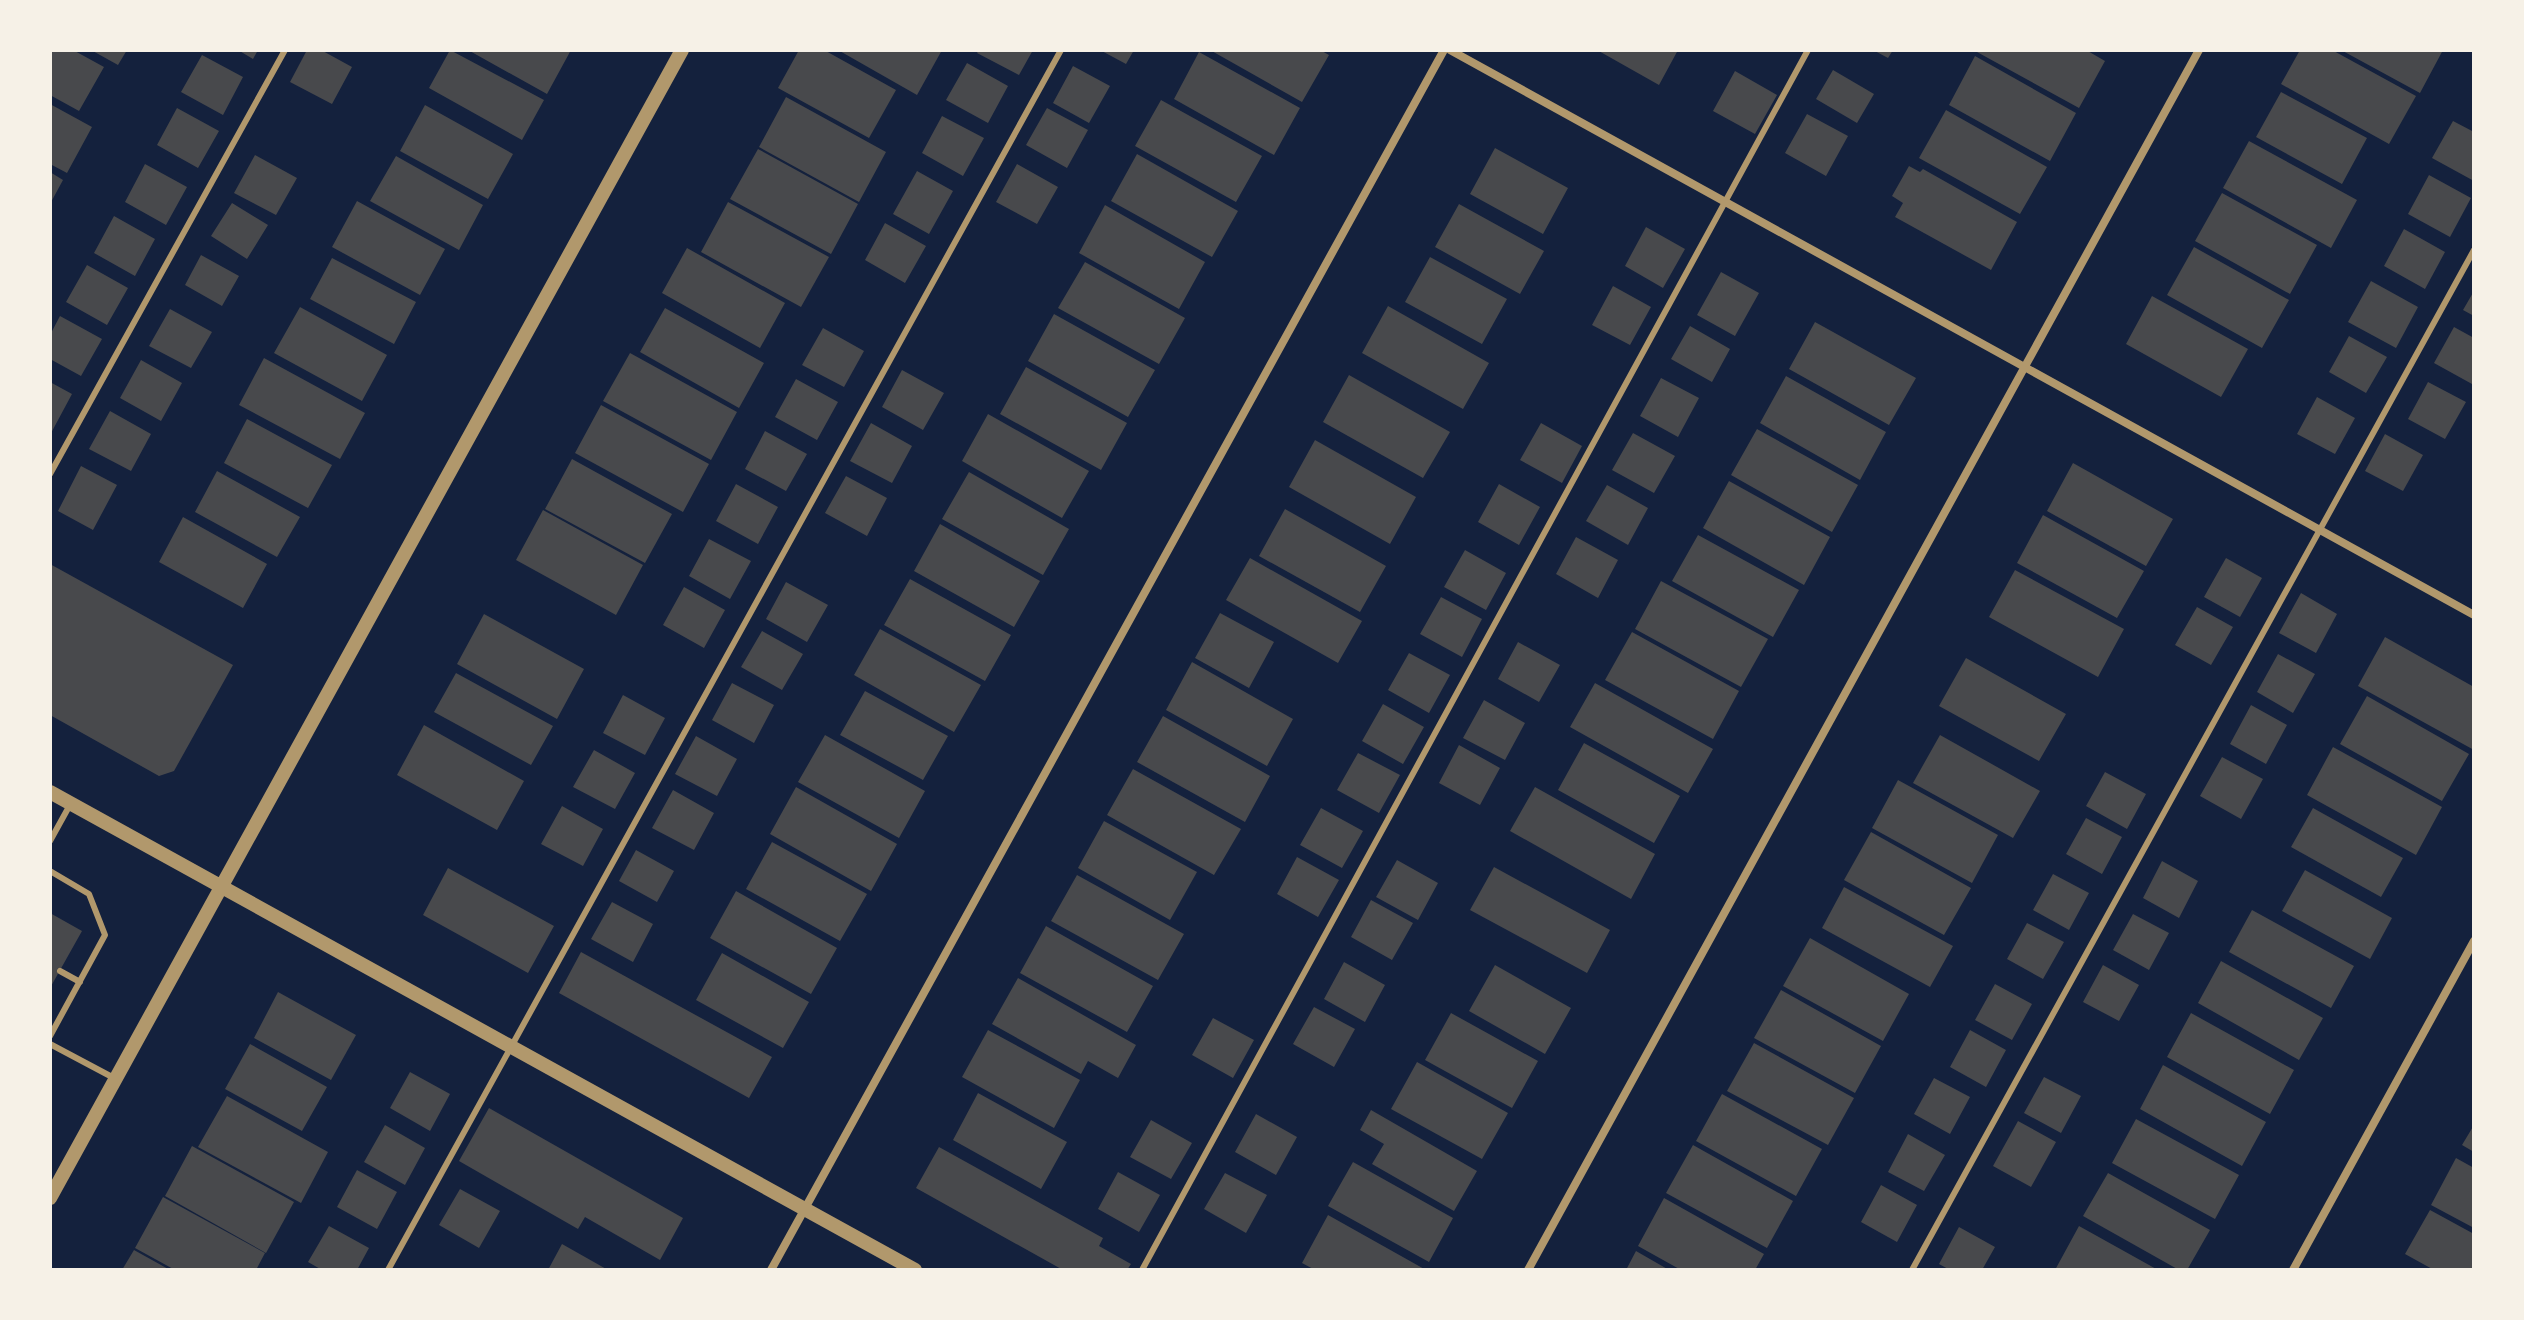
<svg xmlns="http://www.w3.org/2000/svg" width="2524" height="1320" font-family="Roboto,sans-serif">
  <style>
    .building { fill: #48494c }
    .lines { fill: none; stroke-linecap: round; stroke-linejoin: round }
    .service { stroke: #b1986c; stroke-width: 6 }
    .minor { stroke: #b1986c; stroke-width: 8 }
    .tertiary { stroke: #b1986c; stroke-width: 14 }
  </style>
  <rect width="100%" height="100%" fill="#14213d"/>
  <path class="building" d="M50,50H73L104,67L79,111L50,95Z
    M91,50H127L118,65Z
    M238,50H258L253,59Z
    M307,50H321L352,67L332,104L290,82Z
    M450,50L544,100L522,140L429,88Z
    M468,50H571L547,94Z
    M799,50H824L896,90L869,138L778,88Z
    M838,50H942L917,95Z
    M979,50H1033L1019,75L977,53Z
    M1100,50H1134L1126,64Z
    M1210,50H1320L1329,55L1302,102Z
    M1597,50H1678L1659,85Z
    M1873,50H1893L1888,58Z
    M1978,50H2086L2105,61L2079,108L1977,52Z
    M2300,50H2332L2416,96L2389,144L2281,84Z
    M2341,50H2443L2420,93Z
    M1199,52L1300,108L1274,155L1174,99Z
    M202,55L243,77L223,115L181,92Z
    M1975,56L2076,113L2050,161L1949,105Z
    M967,63L1008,86L988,123L946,100Z
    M1073,66L1110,86L1089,123L1053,103Z
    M1833,70L1874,94L1857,123L1816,99Z
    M1735,71L1777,95L1755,134L1713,111Z
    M2281,92L2367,138L2342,184L2256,137Z
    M786,97L886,152L859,202L759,147Z
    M1161,100L1262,156L1236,202L1135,146Z
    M50,104L92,127L67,173L50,164Z
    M425,105L513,154L488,199L400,151Z
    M177,108L219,131L198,168L157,145Z
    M1047,108L1088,130L1067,168L1026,145Z
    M1946,110L2047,167L2020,214L1919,158Z
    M1807,114L1848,136L1826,176L1785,153Z
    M942,116L984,138L963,176L922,153Z
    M2453,121L2474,132V181L2432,158Z
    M2249,141L2357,200L2331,248L2223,188Z
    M1495,148L1568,188L1543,234L1470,194Z
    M758,149L858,204L831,254L730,199Z
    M1137,154L1238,211L1212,257L1111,201Z
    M255,155L297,178L276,215L234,193Z
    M396,156L483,205L459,250L370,201Z
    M145,164L187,187L166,225L125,202Z
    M1017,164L1058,187L1037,224L996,202Z
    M1909,166L1920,172L1923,169L2017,222L1991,270L1895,217L1903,203L1892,196Z
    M917,171L953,191L929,234L893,214Z
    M50,172L63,180L50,204Z
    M2429,175L2471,198L2450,237L2408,214Z
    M2222,193L2317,245L2290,294L2195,241Z
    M357,201L445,249L420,295L332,247Z
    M728,202L829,257L801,307L701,252Z
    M232,203L268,225L247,259L211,236Z
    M1459,204L1544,251L1520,294L1435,247Z
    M1105,205L1205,262L1179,309L1079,253Z
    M114,216L155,239L135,276L94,253Z
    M885,223L926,246L905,283L865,260Z
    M1646,227L1685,249L1663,288L1625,266Z
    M2404,229L2445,252L2425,289L2384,266Z
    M2194,247L2289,300L2262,348L2167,295Z
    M687,248L785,303L760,348L662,293Z
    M201,255L239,276L222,306L185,285Z
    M1430,257L1507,299L1482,344L1405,302Z
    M332,258L416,302L394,344L310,299Z
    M1085,262L1185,318L1159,364L1058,308Z
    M87,265L128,288L107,325L66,302Z
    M1721,272L1759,293L1735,336L1697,315Z
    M2371,281L2418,307L2396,348L2348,322Z
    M1613,286L1651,307L1630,345L1592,325Z
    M2474,291V316L2463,310Z
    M2152,296L2248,349L2221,397L2126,344Z
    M1388,306L1489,363L1463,409L1362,353Z
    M300,307L387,355L362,401L274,353Z
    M665,308L764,363L739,408L640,352Z
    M170,309L212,332L191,368L149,346Z
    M1054,314L1155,370L1128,417L1028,361Z
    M60,316L102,339L81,376L50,359V335Z
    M1815,322L1916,378L1889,425L1789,369Z
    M1690,326L1730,349L1712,382L1671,359Z
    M2454,327L2474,338V380L2472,384L2434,363Z
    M823,328L864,351L844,387L802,365Z
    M2349,336L2387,357L2366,393L2329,372Z
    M630,353L737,412L711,460L603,401Z
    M264,358L365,413L340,459L239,405Z
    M141,360L182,383L161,421L120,398Z
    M1026,367L1127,423L1101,470L1000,414Z
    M902,370L944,393L923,430L882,407Z
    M1349,375L1450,432L1423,478L1323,422Z
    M1786,376L1886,432L1860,480L1760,423Z
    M1661,378L1699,398L1678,437L1640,416Z
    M796,379L838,402L817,440L775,417Z
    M50,382L72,394L50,435Z
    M2428,382L2466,402L2445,439L2408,419Z
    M2317,397L2355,418L2335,454L2297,434Z
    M601,405L709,464L683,512L575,453Z
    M110,411L151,434L131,471L89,449Z
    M988,414L1089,471L1062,518L962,461Z
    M247,419L332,465L308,508L224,463Z
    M871,423L912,446L892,483L850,461Z
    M1541,423L1582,446L1562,483L1520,460Z
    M1757,429L1858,485L1832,532L1731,475Z
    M765,431L807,454L786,491L745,469Z
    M1633,433L1675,456L1654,493L1612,470Z
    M2385,434L2423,455L2403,491L2365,471Z
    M1315,440L1416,497L1390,544L1289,487Z
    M572,459L672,514L645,563L545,509Z
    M2073,463L2173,519L2146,566L2047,511Z
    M81,466L117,485L93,530L58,511Z
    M217,471L300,517L277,557L195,512Z
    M969,472L1069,529L1043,575L942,519Z
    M846,476L887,498L867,536L825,513Z
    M1729,481L1830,537L1804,585L1703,528Z
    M736,484L778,507L758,544L716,521Z
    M1499,484L1540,507L1519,545L1478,522Z
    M1607,485L1648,508L1628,545L1586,521Z
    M1285,509L1386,566L1360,612L1259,556Z
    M543,510L643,565L616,615L516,560Z
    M2043,515L2144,571L2117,618L2017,563Z
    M183,517L267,564L243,608L159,562Z
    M940,524L1040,581L1014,627L914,571Z
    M1698,535L1799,590L1773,637L1672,581Z
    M1576,537L1618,560L1598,598L1556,574Z
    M709,539L751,561L730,599L689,576Z
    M1465,550L1506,573L1486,610L1444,587Z
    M1250,558L1362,621L1338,663L1226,600Z
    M2226,558L2262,578L2240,617L2204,597Z
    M50,564L233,665L174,771L159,776L50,715Z
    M2015,570L2124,629L2098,677L1989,617Z
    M910,579L1011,635L985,681L884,625Z
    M1661,581L1768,639L1741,687L1635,629Z
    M786,582L828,605L807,642L766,619Z
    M684,587L725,610L704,648L663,625Z
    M2301,593L2337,614L2316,653L2279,633Z
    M1441,597L1482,619L1462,657L1420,634Z
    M2197,607L2233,627L2211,665L2175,645Z
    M1220,613L1274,642L1249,688L1195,658Z
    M484,614L584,669L557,719L457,664Z
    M880,629L981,685L954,732L854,675Z
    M762,631L803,654L782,690L741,667Z
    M1632,632L1739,691L1713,739L1605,680Z
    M2385,637L2474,687V750L2358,686Z
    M1518,642L1560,665L1539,702L1498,679Z
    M1409,653L1450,675L1429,713L1388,690Z
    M2278,654L2315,674L2293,713L2257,692Z
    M1966,658L2066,714L2039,761L1939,706Z
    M1192,662L1293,719L1267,766L1166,710Z
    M456,673L553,726L531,765L434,712Z
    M732,683L774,705L754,743L712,720Z
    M1595,683L1713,749L1688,793L1570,727Z
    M865,691L948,736L923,780L840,735Z
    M623,695L665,718L645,755L603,733Z
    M2367,696L2469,754L2442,801L2340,744Z
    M1484,700L1525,723L1505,760L1463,738Z
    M1383,704L1424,727L1403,764L1362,741Z
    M2251,705L2287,725L2266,764L2230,744Z
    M1163,716L1270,776L1245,822L1137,762Z
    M424,725L524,781L497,830L397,775Z
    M825,735L925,791L899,838L798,782Z
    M1940,735L2040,791L2013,838L1913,783Z
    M696,736L737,759L717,796L675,774Z
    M1584,743L1680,796L1654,843L1558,790Z
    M1459,745L1500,768L1480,805L1439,783Z
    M2333,747L2442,807L2416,855L2307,795Z
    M594,750L635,773L615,809L573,787Z
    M1358,753L1400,775L1379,813L1337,790Z
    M2222,757L2263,779L2241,819L2200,796Z
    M1133,769L1241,829L1214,875L1107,815Z
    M2105,772L2146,794L2127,829L2086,806Z
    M1898,780L1998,835L1972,883L1872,828Z
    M796,787L897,844L871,891L770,834Z
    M1535,787L1655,854L1631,899L1510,831Z
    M673,790L714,813L694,850L652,828Z
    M562,806L603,829L583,866L541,844Z
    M1321,808L1363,831L1342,868L1300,845Z
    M2313,808L2403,858L2381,897L2291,847Z
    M2086,818L2122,837L2102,874L2066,854Z
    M1104,821L1197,872L1170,920L1078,868Z
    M1871,832L1971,888L1944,935L1844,880Z
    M772,842L867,894L840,941L746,889Z
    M636,850L674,871L657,902L619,881Z
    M1297,857L1339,880L1318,917L1277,894Z
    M1397,860L1438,883L1418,920L1376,897Z
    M2162,861L2198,881L2179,918L2143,898Z
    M1494,867L1610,930L1587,973L1470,910Z
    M448,868L554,926L528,973L423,915Z
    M2305,870L2392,918L2370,959L2282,911Z
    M2053,874L2089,893L2069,930L2033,910Z
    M1077,875L1184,934L1158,980L1051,921Z
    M1844,887L1953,946L1930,987L1822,928Z
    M736,891L837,948L811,994L710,938Z
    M1371,900L1413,923L1392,960L1351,937Z
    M612,902L653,924L633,962L591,939Z
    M2252,910L2354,966L2331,1008L2229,952Z
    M50,913L82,931L50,988Z
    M2133,914L2169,933L2149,970L2113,950Z
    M2027,923L2064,942L2043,979L2007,959Z
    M1046,926L1153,986L1127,1032L1020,973Z
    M1810,938L1909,994L1883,1041L1783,986Z
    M581,952L772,1057L749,1098L559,993Z
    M722,953L809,1002L783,1048L696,1000Z
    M2221,961L2323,1018L2299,1060L2198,1003Z
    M1344,962L1385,985L1365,1022L1324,999Z
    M1495,965L1571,1008L1545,1054L1469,1011Z
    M2103,965L2139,985L2119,1021L2083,1002Z
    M1018,978L1136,1045L1118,1078L1088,1061L1081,1074L992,1024Z
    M1995,984L2032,1004L2012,1040L1975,1020Z
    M1781,990L1881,1046L1855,1093L1754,1038Z
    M278,992L356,1035L331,1080L254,1038Z
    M1314,1007L1355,1029L1334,1067L1293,1044Z
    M1451,1013L1538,1061L1512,1108L1425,1060Z
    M2191,1013L2294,1070L2270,1114L2167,1057Z
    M1213,1018L1254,1040L1233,1078L1192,1055Z
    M988,1030L1080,1080L1054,1128L962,1077Z
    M1970,1030L2006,1050L1986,1087L1950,1067Z
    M1754,1043L1854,1098L1828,1145L1727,1091Z
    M250,1044L327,1087L302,1131L225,1089Z
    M1417,1062L1508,1113L1482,1159L1391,1109Z
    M2163,1065L2266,1122L2242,1166L2140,1109Z
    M410,1072L450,1094L430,1131L390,1108Z
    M2044,1077L2081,1096L2061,1133L2024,1113Z
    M1934,1078L1970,1097L1950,1134L1914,1114Z
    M978,1093L1067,1142L1041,1189L953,1140Z
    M1722,1094L1822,1149L1796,1196L1696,1141Z
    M227,1096L328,1152L301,1203L198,1147Z
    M489,1108L683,1218L660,1260L585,1217L578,1229L459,1161Z
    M1371,1110L1477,1171L1454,1211L1372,1164L1384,1144L1360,1130Z
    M1256,1114L1297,1137L1276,1175L1235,1152Z
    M2136,1119L2239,1175L2215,1219L2112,1163Z
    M1151,1120L1192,1143L1171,1179L1130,1157Z
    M2018,1121L2056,1142L2031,1187L1993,1166Z
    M385,1125L425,1148L405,1185L364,1162Z
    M2474,1125V1152L2462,1145Z
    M1908,1134L1945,1155L1924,1191L1888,1172Z
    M1693,1145L1793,1201L1767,1248L1666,1193Z
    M192,1146L294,1202L266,1253L165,1196Z
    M939,1147L1103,1238L1099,1246L1131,1264L1127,1270H1063L916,1188Z
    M2456,1158L2474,1168V1228L2431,1205Z
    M1353,1162L1453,1218L1429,1262L1328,1206Z
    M357,1170L397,1192L377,1229L337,1207Z
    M1118,1172L1160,1195L1139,1232L1098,1209Z
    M1225,1173L1267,1195L1246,1233L1204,1209Z
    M2108,1173L2210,1230L2187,1270H2179L2083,1216Z
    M1881,1185L1917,1205L1897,1242L1861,1222Z
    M460,1189L500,1211L479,1248L439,1225Z
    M163,1197L265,1253L256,1270H175L135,1248Z
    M1664,1198L1764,1254L1755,1270H1681L1638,1246Z
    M2430,1210L2474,1234V1270H2434L2405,1254Z
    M1328,1215L1426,1270H1315L1302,1263Z
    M329,1226L369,1248L357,1270H322L308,1262Z
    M2079,1226L2158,1270H2055Z
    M1959,1227L1995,1247L1982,1270H1950L1939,1264Z
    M562,1244L608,1270H548Z
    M134,1250L170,1270H122Z
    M1636,1251L1669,1270H1626Z"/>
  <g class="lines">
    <path class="service" d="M50,474L285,50
      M50,841L71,803
      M50,871L89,894L105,935L50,1036
      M60,971L80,982
      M50,1044L114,1078
      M388,1270L1061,50
      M1142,1270L1808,50
      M1912,1270L2474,250"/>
    <path class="minor" d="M1450,50L2474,615
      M771,1270L1444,50
      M1528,1270L2199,50
      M2293,1270L2474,941"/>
    <path class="tertiary" d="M50,792L915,1270
      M50,1198L682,50"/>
  </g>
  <rect width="2524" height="1320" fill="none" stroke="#f6f1e7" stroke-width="104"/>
</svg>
